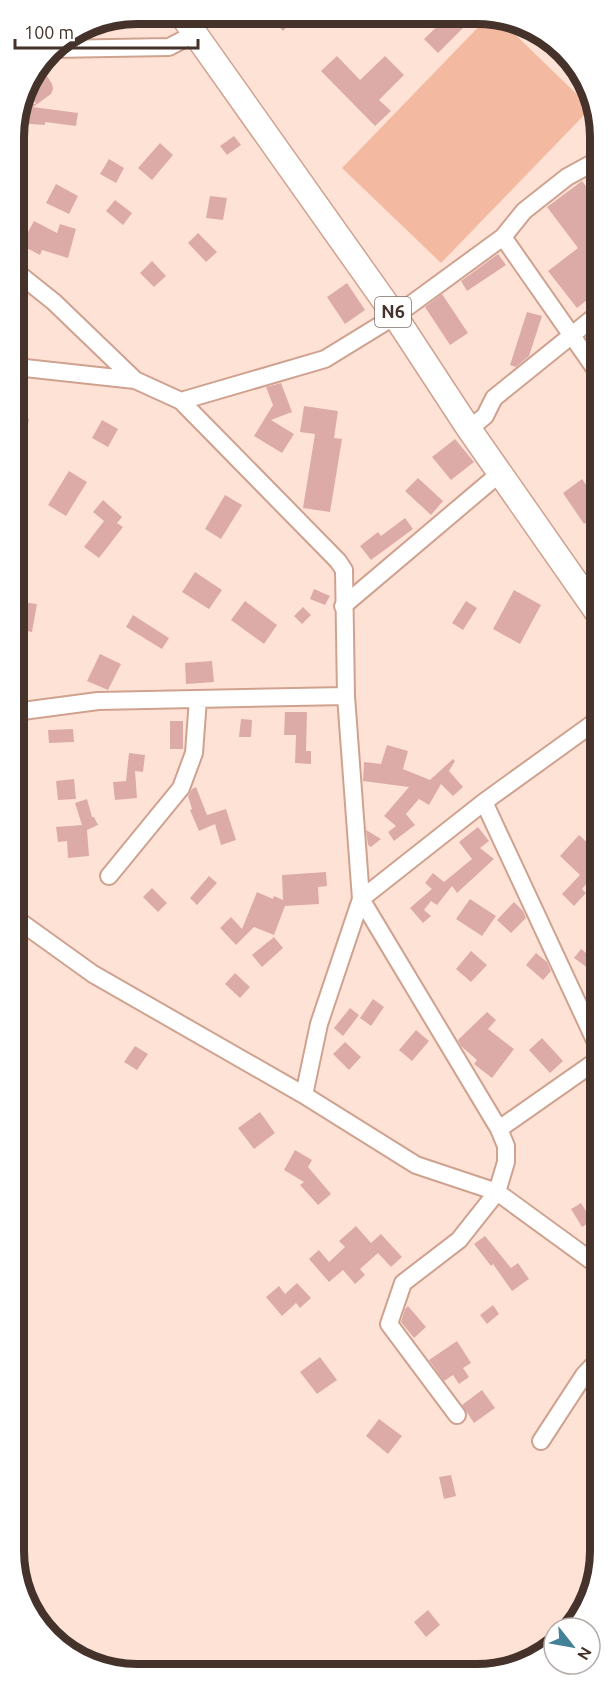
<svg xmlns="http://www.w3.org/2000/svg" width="614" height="1688" font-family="Ubuntu,sans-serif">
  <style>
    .green { fill: #f4b9a1 }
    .building { fill: #ddaba7 }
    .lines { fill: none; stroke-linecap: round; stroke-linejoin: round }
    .minor-casing { stroke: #cfa290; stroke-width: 20 }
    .highway-casing { stroke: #cfa290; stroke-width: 27 }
    .minor { stroke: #fff; stroke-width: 16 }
    .highway { stroke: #fff; stroke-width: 24 }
    .labels { text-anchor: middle; stroke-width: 4.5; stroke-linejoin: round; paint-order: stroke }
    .shield { fill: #fff; stroke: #7d706b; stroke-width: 1.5 }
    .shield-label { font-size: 18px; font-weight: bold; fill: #45332b }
    .rim { fill: none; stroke: #45332b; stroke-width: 8 }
  </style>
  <rect width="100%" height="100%" fill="#ffe2d6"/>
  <path class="green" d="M489,16H496L591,108L441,263L342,168Z"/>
  <path class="building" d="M266,14L298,15L283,31Z
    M448,16H475L438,53L424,39Z
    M337,56L360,80L385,56L404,75L379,100L391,111L375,126L321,71Z
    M37,75L47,76L52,84L53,89L51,94L33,107L78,113L76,126L45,122V125L15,123L21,103L36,104L27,90L29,81Z
    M234,136L241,145L227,155L220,146Z
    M160,143L173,155L152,180L138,168Z
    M109,159L124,168L116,183L100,174Z
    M582,181L598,202V291L577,308L548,271L578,248L547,207Z
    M56,184L78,196L69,214L46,203Z
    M210,196L227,198L223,220L206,218Z
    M115,200L132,213L123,225L106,211Z
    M34,221L57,233L60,224L76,229L68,258L42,250L40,255L21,245Z
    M198,233L217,252L206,262L188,243Z
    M498,254L506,265L467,291L461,281Z
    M152,261L166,276L154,287L140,273Z
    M347,283L365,310L345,324L327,297Z
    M442,294L468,333L450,345L425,307Z
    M527,312L542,316L529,356L516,367L510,365Z
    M281,383L292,412L271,420L294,434L282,453L254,436L273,405L266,387Z
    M304,406L338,411L334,438L342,439L330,512L303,508L315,434L300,432Z
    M16,417L29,419L25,442L14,440Z
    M102,420L118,429L108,447L92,438Z
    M455,439L474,462L451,480L432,457Z
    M69,471L87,482L66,516L48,505Z
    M418,478L443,501L431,515L405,491Z
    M582,479L599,503V514L584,524L563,493Z
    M225,495L242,505L221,539L205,529Z
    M103,500L122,517L117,523L123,527L99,558L84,547L104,521L93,512Z
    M405,518L413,529L371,560L360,546L378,532L381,536Z
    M195,572L222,590L209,609L182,592Z
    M314,589L330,596L325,605L310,599Z
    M514,590L541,605L520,644L493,629Z
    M14,601L37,604L32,632L15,629Z
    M245,601L277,625L264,644L231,620Z
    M466,601L477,608L463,630L452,623Z
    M303,607L311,615L302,624L294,616Z
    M133,615L169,638L162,649L126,627Z
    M100,654L121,664L108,690L87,681Z
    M212,661L214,682L186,684L185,663Z
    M285,712H307L306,751H311V764L295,763L296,735H284Z
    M241,719L252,720L251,737H239Z
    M170,721H183V749H170Z
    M73,729L74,742L49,743L48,730Z
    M387,745L408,751L403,769L430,780L453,759L455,761L449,771L463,787L453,796L441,784L429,805L419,799L406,814L415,825L394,841L388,832L396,826L384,816L409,787L363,781L364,762L381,764Z
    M129,753L145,755L143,772L135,771L137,798L115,800L113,782L126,781Z
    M74,779L76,799L58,800L56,781Z
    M196,787L207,815L226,809L236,840L221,845L215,824L199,831L190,810L192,809L188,796L192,789Z
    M87,799L92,817H94L98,825L87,830L89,856L68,858L67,841L58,842L56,827L82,825L75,803Z
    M478,827L489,841L480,848L494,859L457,893L452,886L437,905L431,901L424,910L431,916L423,923L410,908L432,889L425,883L433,873L444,882L472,859L459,842Z
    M366,830L381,839L371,847L368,845Z
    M579,835L599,853V869L582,889L586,893L574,906L562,894L580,875L560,856Z
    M326,872L327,886L318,887L319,904L285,906L274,935L254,927L236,945L220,928L231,917L242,929L257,892L273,899L274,896L283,900L282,875Z
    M209,876L217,883L197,905L190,898Z
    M152,888L167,903L158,912L143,897Z
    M470,899L496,916L482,936L456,919Z
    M514,902L523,911L526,918L511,933L497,920Z
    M593,915L599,919V934L586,925Z
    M274,937L283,948L262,967L252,955Z
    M581,949L599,963V994L587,985L595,973L574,958Z
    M471,951L487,965L471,982L456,969Z
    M536,953L547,962L551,971L543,980L526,965Z
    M235,973L250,987L240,998L225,984Z
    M373,999L384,1007L371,1026L360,1018Z
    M350,1008L359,1015L343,1036L334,1028Z
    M487,1012L496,1020L488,1029L514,1049L492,1078L474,1064L477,1060L461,1046L458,1040Z
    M416,1030L429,1041L412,1061L399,1050Z
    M542,1038L563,1061L550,1073L529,1050Z
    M345,1042L361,1057L349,1070L333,1054Z
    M135,1046L148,1054L137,1070L124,1062Z
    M260,1112L275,1133L254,1149L238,1128Z
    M295,1150L312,1160L308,1167L331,1194L318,1205L300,1185L304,1182L284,1170Z
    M581,1203L592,1221L582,1227L571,1209Z
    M356,1226L371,1243L381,1234L402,1257L391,1267L378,1253L360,1269L365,1275L355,1284L343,1270L329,1282L309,1259L319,1250L329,1262L345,1247L339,1241Z
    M485,1236L511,1268L518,1263L529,1279L512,1291L493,1264L491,1266L474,1244Z
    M297,1283L311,1298L300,1308L296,1303L282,1316L266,1297L279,1286L285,1294Z
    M493,1305L499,1314L487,1324L480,1315Z
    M408,1306L426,1327L414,1338L401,1322L405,1309Z
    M457,1341L471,1363L463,1368L469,1377L459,1384L453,1375L444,1381L429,1360Z
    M320,1357L337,1380L317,1394L300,1372Z
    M482,1390L495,1408L474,1423L462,1405Z
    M379,1419L402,1436L388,1454L366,1436Z
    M451,1475L456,1496L444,1499L439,1477Z
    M428,1610L440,1625L426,1637L414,1622Z"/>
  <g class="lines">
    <g class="minor-casing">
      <path id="minor" d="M52,49L169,47L194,34
        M598,160L567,177L524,211L503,237L598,373
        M14,270L54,302L135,380
        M14,369L25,368L135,380L181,401L338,561L344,570L346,696L361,899L499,1129L506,1146V1162L497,1192L459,1240L403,1283L389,1324L457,1415
        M181,401L325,359L395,316L503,237
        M469,429L485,416L494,398L598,314
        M343,606L499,474
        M15,712L98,701L346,696
        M484,802L599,1049
        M109,876L181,788L194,753L198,699
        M15,918L93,974L304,1095L416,1165L497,1192L600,1267
        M304,1095L319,1024L361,899L484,802L599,719
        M499,1129L599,1059
        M541,1441L584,1375L600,1358"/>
    </g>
    <g class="highway-casing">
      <path id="highway" d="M181,14L395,316L469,429L599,615"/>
    </g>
    <use href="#minor" class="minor"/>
    <use href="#highway" class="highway"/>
  </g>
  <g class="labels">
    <rect class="shield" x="375" y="297" width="36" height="30" rx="4.5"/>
    <g class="shield-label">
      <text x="393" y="318">N6</text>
    </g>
  </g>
  <path d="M0 0H614V1688H0ZM137 24H477A113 113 0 0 1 590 137V1551A113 113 0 0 1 477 1664H137A113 113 0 0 1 24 1551V137A113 113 0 0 1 137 24Z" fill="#fff" fill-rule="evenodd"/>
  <path class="rim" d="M137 24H477A113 113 0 0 1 590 137V1551A113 113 0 0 1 477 1664H137A113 113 0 0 1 24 1551V137A113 113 0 0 1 137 24Z"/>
  <g transform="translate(572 1646) rotate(121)"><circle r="28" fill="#ffffff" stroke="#b5adaa" stroke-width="1.5"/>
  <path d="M0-4.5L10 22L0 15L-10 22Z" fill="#438196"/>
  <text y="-9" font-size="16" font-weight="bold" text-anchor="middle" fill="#45332b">N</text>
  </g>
  <path d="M15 39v9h183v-9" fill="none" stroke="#45332b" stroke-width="3"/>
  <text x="24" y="39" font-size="18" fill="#45332b" stroke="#ffffff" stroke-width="4.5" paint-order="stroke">100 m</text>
</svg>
